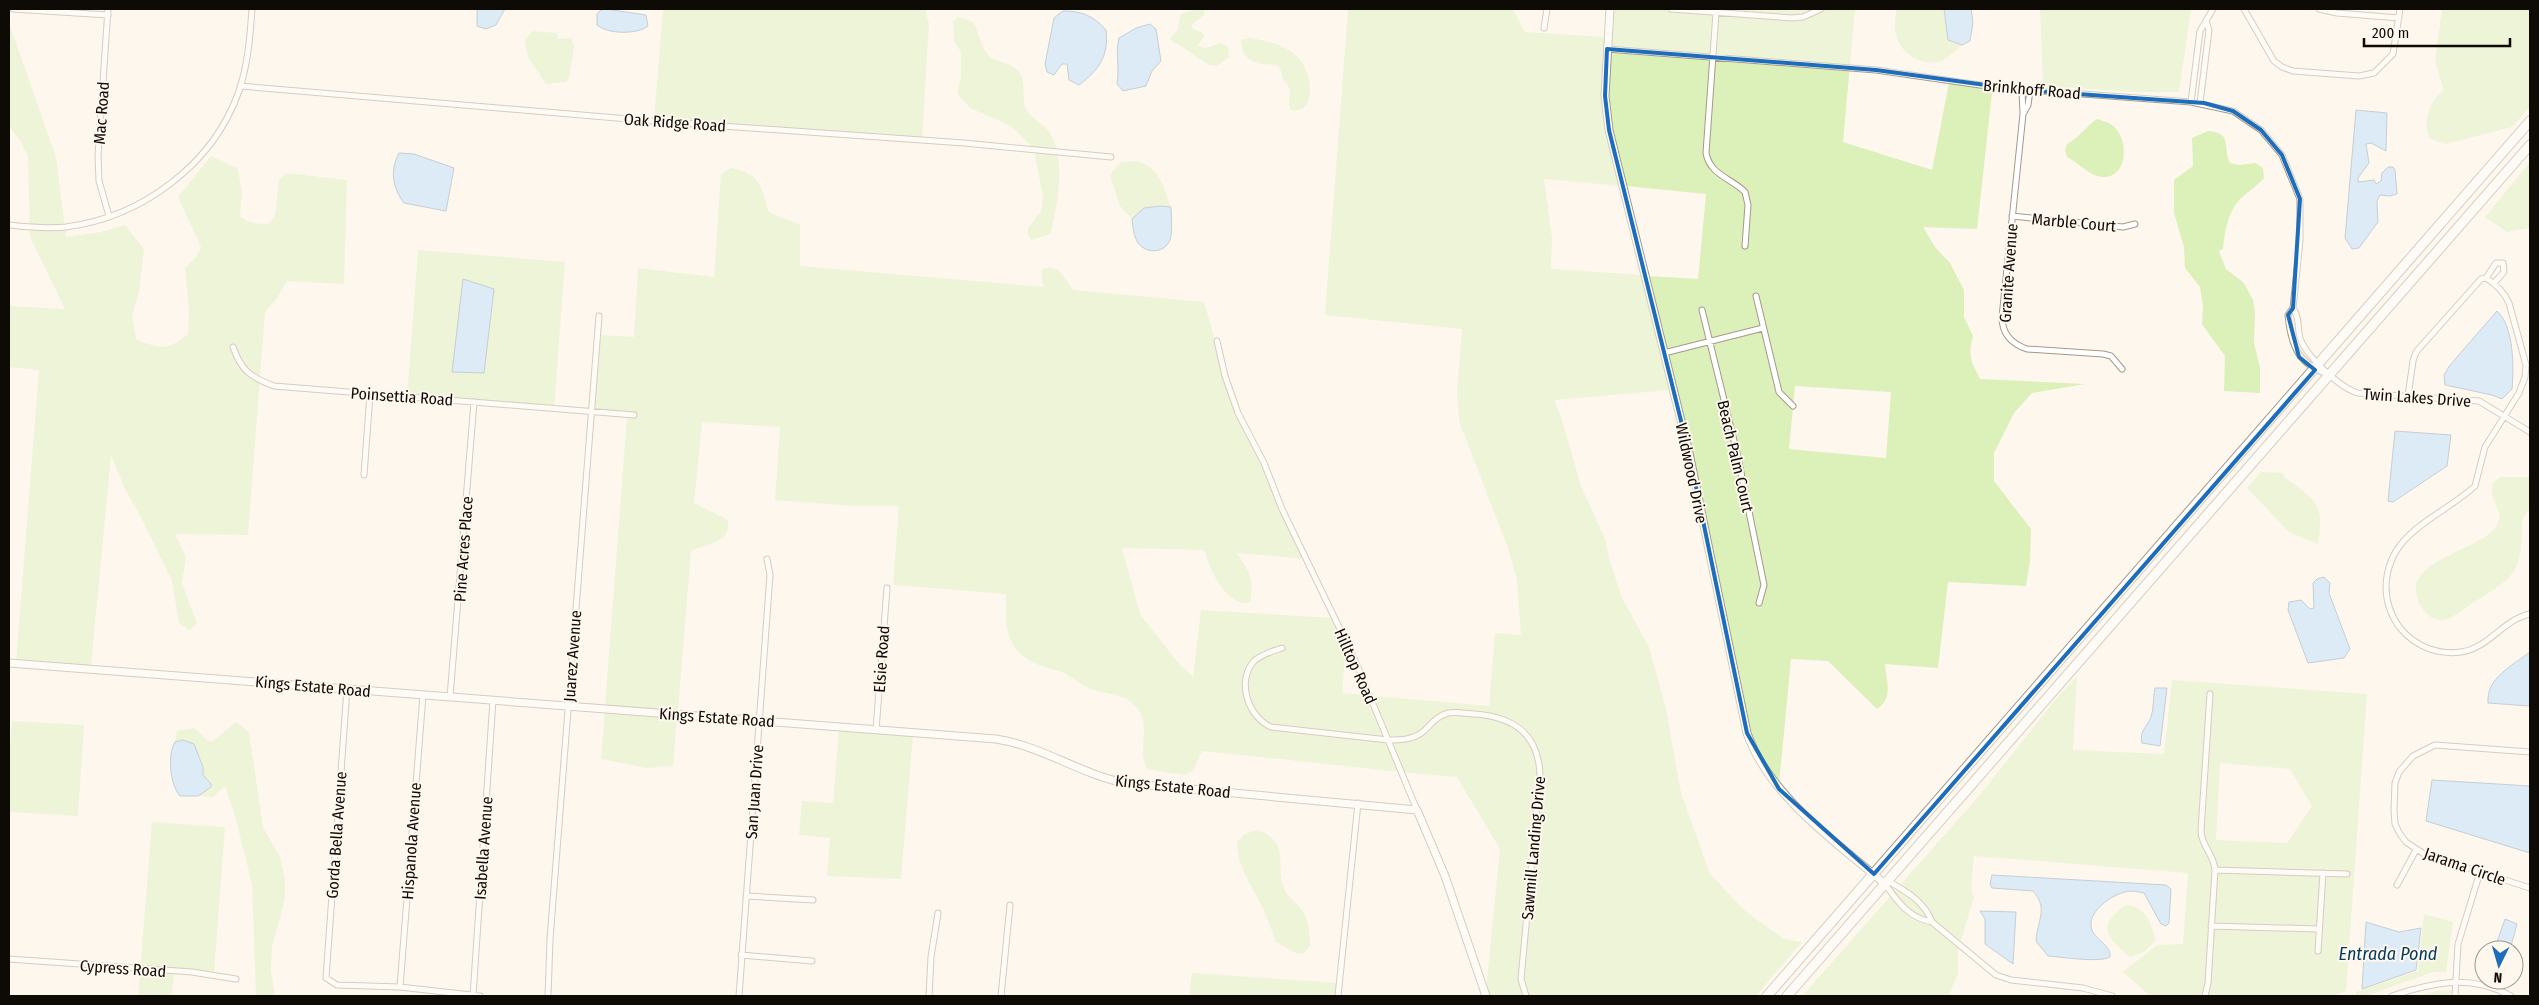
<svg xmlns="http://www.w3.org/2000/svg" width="2539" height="1005" font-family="'Fira Sans Condensed',sans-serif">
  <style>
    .green { fill: #dcf0ba; fill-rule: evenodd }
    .water { fill: #b3dbfe; stroke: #829cb4 }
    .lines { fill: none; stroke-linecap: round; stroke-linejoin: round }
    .street-casing { stroke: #a4998b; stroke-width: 7 }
    .secondary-casing { stroke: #a4998b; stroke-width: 9 }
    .highway-casing { stroke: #a4998b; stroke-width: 11 }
    .street { stroke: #fff; stroke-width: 5 }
    .secondary { stroke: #fff; stroke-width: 7 }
    .highway { stroke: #fff; stroke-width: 9 }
    .marked { fill: none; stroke: #1e6dbb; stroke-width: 4; stroke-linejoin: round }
    .labels { text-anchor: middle; stroke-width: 4; stroke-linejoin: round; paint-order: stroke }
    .street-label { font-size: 16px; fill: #0e0a06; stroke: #fef7ee }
    .water-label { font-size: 18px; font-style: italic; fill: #02395d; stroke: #fef7ee }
  </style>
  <rect width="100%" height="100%" fill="#fef7ee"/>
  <path class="green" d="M663,9H925L929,24L922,140L654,119Z
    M1203,9L1205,14L1191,25L1193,29L1203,33L1204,37L1197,46L1206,48L1220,43L1228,47L1229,57L1217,66L1209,65L1170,39L1178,29L1180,15L1185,12Z
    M1348,9H1513L1525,32L1605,37L1602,96L1621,186L1544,179L1552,238L1551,269L1643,275L1671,390L1554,400L1562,420L1581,486L1605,539L1609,558L1622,598L1649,647L1666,709L1681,793L1710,874L1745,911L1784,939L1802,942L1756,996H1488L1486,990L1500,849L1457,777C1371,770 1287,759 1202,751L1193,771L1184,775L1147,769C1136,747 1153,725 1136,707C1125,694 1113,695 1098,691C1086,689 1075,679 1064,673C1055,669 1044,668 1035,663C1003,648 1006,624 1006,594L893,585L899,506H853L775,500L780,427L702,422L694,503L728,520C731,544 709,542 691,551L678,711L605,706L627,417L594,414L601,335L634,337L638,268L714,277L721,174L731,168C761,174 760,185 769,212L800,225V266L1043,287L1041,270C1059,262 1063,277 1073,290L1204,302L1234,406L1257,450L1306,559L1237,553C1249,572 1255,579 1250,602L1243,603C1221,597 1211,570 1204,550L1122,548L1140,614L1179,664L1193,677L1201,610L1333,618L1346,645L1342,693L1489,706L1495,633L1521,635L1517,579L1508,548L1459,421L1457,391L1462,329L1325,315Z
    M1612,9H1855L1843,142L1932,170L1950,78L1993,83L1977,229L1923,227L1935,247L1950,263L1964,290V317L1973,336L1970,351L1972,363L1980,379L2085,384L2032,393L2014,413L1994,453V481L2031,529L2030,561L2026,586L1948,582L1938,668L1885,664C1886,681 1894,698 1877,709L1828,661L1791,659L1779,785L1752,739L1648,276L1698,279L1706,194L1626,186L1611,129L1607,95ZM1795,386L1891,392L1886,458L1789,449Z
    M1896,9H1944L1948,40L1962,45C1957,49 1952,54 1947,58C1925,71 1897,54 1895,29C1894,22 1896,15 1896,9Z
    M2040,9H2191L2179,92H2137L2043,86Z
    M2442,9H2530V107L2512,127L2446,144L2430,139C2422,122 2429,101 2444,90L2435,62Z
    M958,17L973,22C980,33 980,46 989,56C997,63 1012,62 1019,72C1027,82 1021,98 1026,109C1031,119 1041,122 1048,130C1067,157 1058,205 1050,234L1032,240L1028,235V228L1041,211L1043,197L1034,149L1011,126L970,108L957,93L961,79V52L954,41L953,21Z
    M9,23L56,157L66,237L101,232L125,225L144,249L139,292L132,315L136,339C159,349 168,351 188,334L189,312L185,268L196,257L201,247L178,197L211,156L238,169L242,192L240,216C248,224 258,224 269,224L275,215L279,180L286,173L347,180L344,284L287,281L277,298L265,312L248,535L175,534L186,557L182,583L197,624L190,630L179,623L172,581L140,515L126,491L111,455L91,666L16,661L39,370L9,367V306L65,309L30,237L28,157L21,142L9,126Z
    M532,31L557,33L558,39L571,38L574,46L569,78L566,82L546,84L528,57L525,41Z
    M1250,38C1268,41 1288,45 1300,60C1312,74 1318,114 1291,110L1289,105L1290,89L1283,79L1280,68L1277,65C1258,64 1242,64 1241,40Z
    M2097,119C2102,121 2108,122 2112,125C2131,139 2128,184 2097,176C2087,173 2077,162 2067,157L2065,150L2067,144C2079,138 2086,126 2097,119Z
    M2208,131C2234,133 2222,148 2230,163L2239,165L2256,163L2263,168L2264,178C2258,185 2253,188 2246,194C2229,206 2225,229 2223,249L2219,251L2226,269L2244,283L2253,300L2255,312L2254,343L2260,368V393L2224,391L2225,356L2202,324L2203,307L2200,287L2185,268L2184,247L2174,213V180L2193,166L2192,138Z
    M1135,161C1160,166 1162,185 1171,207C1154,204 1145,208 1132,219L1120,206L1110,175L1121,162Z
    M2530,162V228L2507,232L2485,217Z
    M418,250L565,262L554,410L407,397Z
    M2261,472L2283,473L2284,477C2315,500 2325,502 2318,544L2289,532L2247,488Z
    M2500,477H2530C2530,485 2533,501 2530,508C2528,512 2522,517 2522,523C2521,541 2523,555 2514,571C2507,583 2491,591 2479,599C2469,605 2458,615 2447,619C2431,624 2418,607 2416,593C2411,555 2496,548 2499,519C2501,509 2493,502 2492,494C2491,491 2492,486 2493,483Z
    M2077,676L2073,750L2164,754L2172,680L2367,694L2346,991L2333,996H2150L2123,972L2157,945L2183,944L2188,873L1974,856L1971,889L1974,897L1958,950V973L1949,996H1802L1979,796L2055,700ZM2220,763L2290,769L2312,806L2287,843L2216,840Z
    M605,711L677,717L673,766L647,768L601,759Z
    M12,721L84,725L78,816L9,812V764Z
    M236,722L249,732L263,827L280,857L285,879V899L272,947L271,971L275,996H256L252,884L235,816L225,786L213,797L198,796L211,787L203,775V767L183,740L175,742L177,731L195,728L207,740L212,742Z
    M839,729L913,735L901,879L827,876L830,838L799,835L802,801L833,803Z
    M152,822L225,827L214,974L174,971L172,996H138Z
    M1257,830C1291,842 1275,863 1284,888C1287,897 1296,902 1301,909C1309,919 1310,934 1310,946L1303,954L1296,953L1276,942C1271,928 1266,914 1259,901C1249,881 1237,865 1237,842L1245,834Z
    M2126,905C2147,907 2150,922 2156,940L2144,952L2130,957C2106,937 2096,926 2126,905Z
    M2424,914L2453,922L2446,972H2433L2366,996H2356V992L2418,971Z
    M1192,973L1339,983L1338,996H1189Z
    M2451,990V996H2419L2436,991Z"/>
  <path class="water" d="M477,9H505L496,25L486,29L477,26Z
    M606,9L646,15L648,26C637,35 607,34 597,25V14L601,10Z
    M1944,9H1971L1973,22L1970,41L1962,45L1948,40Z
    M1063,11C1082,11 1094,16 1106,30C1109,56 1099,70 1079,85L1069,80L1067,64H1062L1054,75L1047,72L1045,64L1054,18Z
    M1150,24L1156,29L1161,61L1152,71L1146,86L1123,91L1117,84C1120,68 1115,54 1119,38L1136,28Z
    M2356,110L2387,113L2386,151L2371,143L2366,144L2369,163L2358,178V182L2374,180L2376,184L2381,181L2382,173L2388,167H2393L2395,170L2397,194L2390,196L2380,195L2377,201L2378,222L2359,248L2352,249L2345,238Z
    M399,153L414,154L454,168L446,211L404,203C392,187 390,170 399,153Z
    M1160,206L1171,207C1171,217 1173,230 1170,240C1164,255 1142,254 1136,239C1133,234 1133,225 1132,219L1144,208Z
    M463,279L494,289L484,373L452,372Z
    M2497,311C2514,326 2514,368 2512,389L2502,399L2492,395L2445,385L2444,375L2450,365Z
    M2395,431L2451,435L2447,466L2393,502L2388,501Z
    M2324,577L2330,583L2329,593L2350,649L2344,658L2308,663L2288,610L2289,602L2301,600L2310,609L2314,608L2313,583L2317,579Z
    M2530,652V706L2488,703C2486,678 2512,666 2530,652Z
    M2155,688H2167L2160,746L2142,743C2139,731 2147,727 2151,717C2154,708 2153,697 2155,688Z
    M183,740L194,744L203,767V775L211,784V787L198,796H180C170,785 167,755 175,742Z
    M2432,780L2530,786V853L2426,821Z
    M1992,875L2166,885L2171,889L2169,923L2166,926L2161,924L2144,893C2138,892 2131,890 2125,892C2112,895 2090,910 2091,925C2091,939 2112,944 2110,957C2099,963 2062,957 2048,956L2036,941C2037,920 2049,909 2033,891L1992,888L1990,884Z
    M1980,911L2016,912L2013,964L1985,944V919Z
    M2505,919L2517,924L2510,950H2494Z
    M2366,922L2399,932L2421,928L2416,970L2362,989Z"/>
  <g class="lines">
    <g class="street-casing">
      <path id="street" d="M13,9L108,15
        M108,9L98,155L99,181L109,216
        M1671,9L1792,18L1803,17L1821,9
        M2244,9L2274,61L2282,67L2293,71L2359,76L2374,73L2393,54L2400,9
        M2319,9L2337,13L2399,18
        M1716,13L1706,153C1710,175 1731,178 1745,192L1748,205L1745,246
        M1544,28L1547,9
        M1607,49L1876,70L2001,88L2191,102L2233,111L2261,130L2282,155L2300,199V241L2293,308L2288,315C2291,347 2299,365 2330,375
        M240,86L652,121L964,143L1111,157
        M2022,90L2023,114L2002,317C2002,334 2012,344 2027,349L2103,354L2111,356L2122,369
        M2191,102L2200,31L2213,9
        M2200,103L2209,30L2206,21
        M2023,114L2028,105L2030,90
        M2012,216L2123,227L2135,224
        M9,225C27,227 47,229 66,227C142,217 213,165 239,91C248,64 250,37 252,9
        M2486,278L2496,263H2503L2504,272L2494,283
        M1756,296L1779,392L1793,406
        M2293,308C2300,318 2297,327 2300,338C2306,356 2340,388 2358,393L2479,401L2530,432
        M1702,310L1737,453L1764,585L1759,603
        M1217,341L1225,376L1238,413L1264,463L1282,509L1354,658L1417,810
        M233,347C241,370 250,377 274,386L634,415
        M1664,353L1763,328
        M2408,396L2413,361L2416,352L2481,279L2486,278C2496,284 2504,292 2509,303L2526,365L2525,377L2519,393L2485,447L2475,486C2440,518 2388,531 2386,586C2386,602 2391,616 2400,628C2416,647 2438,655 2461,652C2489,648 2504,619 2530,614
        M364,475L370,394
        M1282,648C1273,651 1262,654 1254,661C1236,681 1248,717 1271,727L1388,740C1401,740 1413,740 1424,731C1431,724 1437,716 1448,713C1456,711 1467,714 1475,714C1513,717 1538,733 1540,774L1521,979L1526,996
        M347,689L326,978L337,985L400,987L480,996
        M450,697L474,402
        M876,730L887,588
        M2530,752L2435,745L2413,756L2399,772L2395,783L2394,810L2395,824L2400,834L2406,842L2424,854L2530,888
        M2215,870L2347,874
        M1888,881C1907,892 1924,901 1932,922L1996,975L2011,980L2083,988L2112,996
        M1885,884C1898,902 1909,918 1932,922
        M2397,885L2416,850
        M746,896L813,900
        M2211,926L2319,929
        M2318,951L2323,873
        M741,955L812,961
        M9,959L192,972L236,979
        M400,987L423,695
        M473,996L493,700
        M548,996L550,939L599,316
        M739,996L770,575L767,559
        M929,996L931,957L938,913
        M1001,996L1010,905
        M1338,996L1358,803
        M2205,996L2208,983L2215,870C2214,854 2201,846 2201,830L2210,694
        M2392,996C2434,982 2471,974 2511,996
        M2455,996L2458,944L2480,872"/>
    </g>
    <g class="secondary-casing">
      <path id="secondary" d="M1610,9L1605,96L1609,130L1689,453L1747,733C1769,796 1836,842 1885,884
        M9,663L996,739C1042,746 1080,774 1125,783L1417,810L1445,876L1486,996"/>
    </g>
    <g class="highway-casing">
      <path id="highway" d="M1767,996L2530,121
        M1787,996L2530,145"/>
    </g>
    <use href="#street" class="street"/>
    <use href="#secondary" class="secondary"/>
    <use href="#highway" class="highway"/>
  </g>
  <path d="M0 0H2539V1005H0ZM1607,49L1876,70L2022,90L2204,103L2233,111L2261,130L2282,155L2300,199L2293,308L2288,315L2299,357L2315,370L1874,874L1779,789L1747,733L1689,453L1609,130L1605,96Z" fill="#fef7ee" fill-opacity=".55" fill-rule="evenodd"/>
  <path class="marked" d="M1607,49L1876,70L2022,90L2204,103L2233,111L2261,130L2282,155L2300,199L2293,308L2288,315L2299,357L2315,370L1874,874L1779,789L1747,733L1689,453L1609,130L1605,96Z"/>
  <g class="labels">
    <g class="street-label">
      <text transform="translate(2032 89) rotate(5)" y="6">Brinkhoff Road</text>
      <text transform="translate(101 113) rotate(-86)" y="6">Mac Road</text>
      <text transform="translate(675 122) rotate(4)" y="6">Oak Ridge Road</text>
      <text transform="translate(2074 222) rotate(5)" y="6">Marble Court</text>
      <text transform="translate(2008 273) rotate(-86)" y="6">Granite Avenue</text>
      <text transform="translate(402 396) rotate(4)" y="6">Poinsettia Road</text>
      <text transform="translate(2417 397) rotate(4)" y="6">Twin Lakes Drive</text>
      <text transform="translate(1736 456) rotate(77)" y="6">Beach Palm Court</text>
      <text transform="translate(1692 473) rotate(78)" y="6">Wildwood Drive</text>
      <text transform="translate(463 549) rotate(-86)" y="6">Pine Acres Place</text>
      <text transform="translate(572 656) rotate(-86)" y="6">Juarez Avenue</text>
      <text transform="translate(881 659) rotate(-86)" y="6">Elsie Road</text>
      <text transform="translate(1356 666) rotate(66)" y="6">Hilltop Road</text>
      <text transform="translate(313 686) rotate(5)" y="6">Kings Estate Road</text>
      <text transform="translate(717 717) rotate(4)" y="6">Kings Estate Road</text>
      <text transform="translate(1173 786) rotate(6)" y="6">Kings Estate Road</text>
      <text transform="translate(754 792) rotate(-86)" y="6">San Juan Drive</text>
      <text transform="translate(336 835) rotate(-86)" y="6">Gorda Bella Avenue</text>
      <text transform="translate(411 841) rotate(-86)" y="6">Hispanola Avenue</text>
      <text transform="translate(483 848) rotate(-86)" y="6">Isabella Avenue</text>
      <text transform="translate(1533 848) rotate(-85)" y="6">Sawmill Landing Drive</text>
      <text transform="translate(2465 866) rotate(19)" y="6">Jarama Circle</text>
      <text transform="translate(123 968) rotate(4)" y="6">Cypress Road</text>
    </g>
    <g class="water-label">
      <text x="2388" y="960">Entrada Pond</text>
    </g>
  </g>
  <rect width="2539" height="1005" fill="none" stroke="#0e0a06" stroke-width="20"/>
  <g transform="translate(2499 965) rotate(185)"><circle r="24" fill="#fef7ee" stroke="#9e9891"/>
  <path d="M0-4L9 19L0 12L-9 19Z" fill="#1e6dbb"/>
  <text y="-8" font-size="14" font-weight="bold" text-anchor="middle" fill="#0e0a06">N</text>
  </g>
  <path d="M2364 38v8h146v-8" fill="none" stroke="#0e0a06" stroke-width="2.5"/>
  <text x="2372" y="38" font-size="15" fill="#0e0a06" stroke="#fef7ee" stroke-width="4" paint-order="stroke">200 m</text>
</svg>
